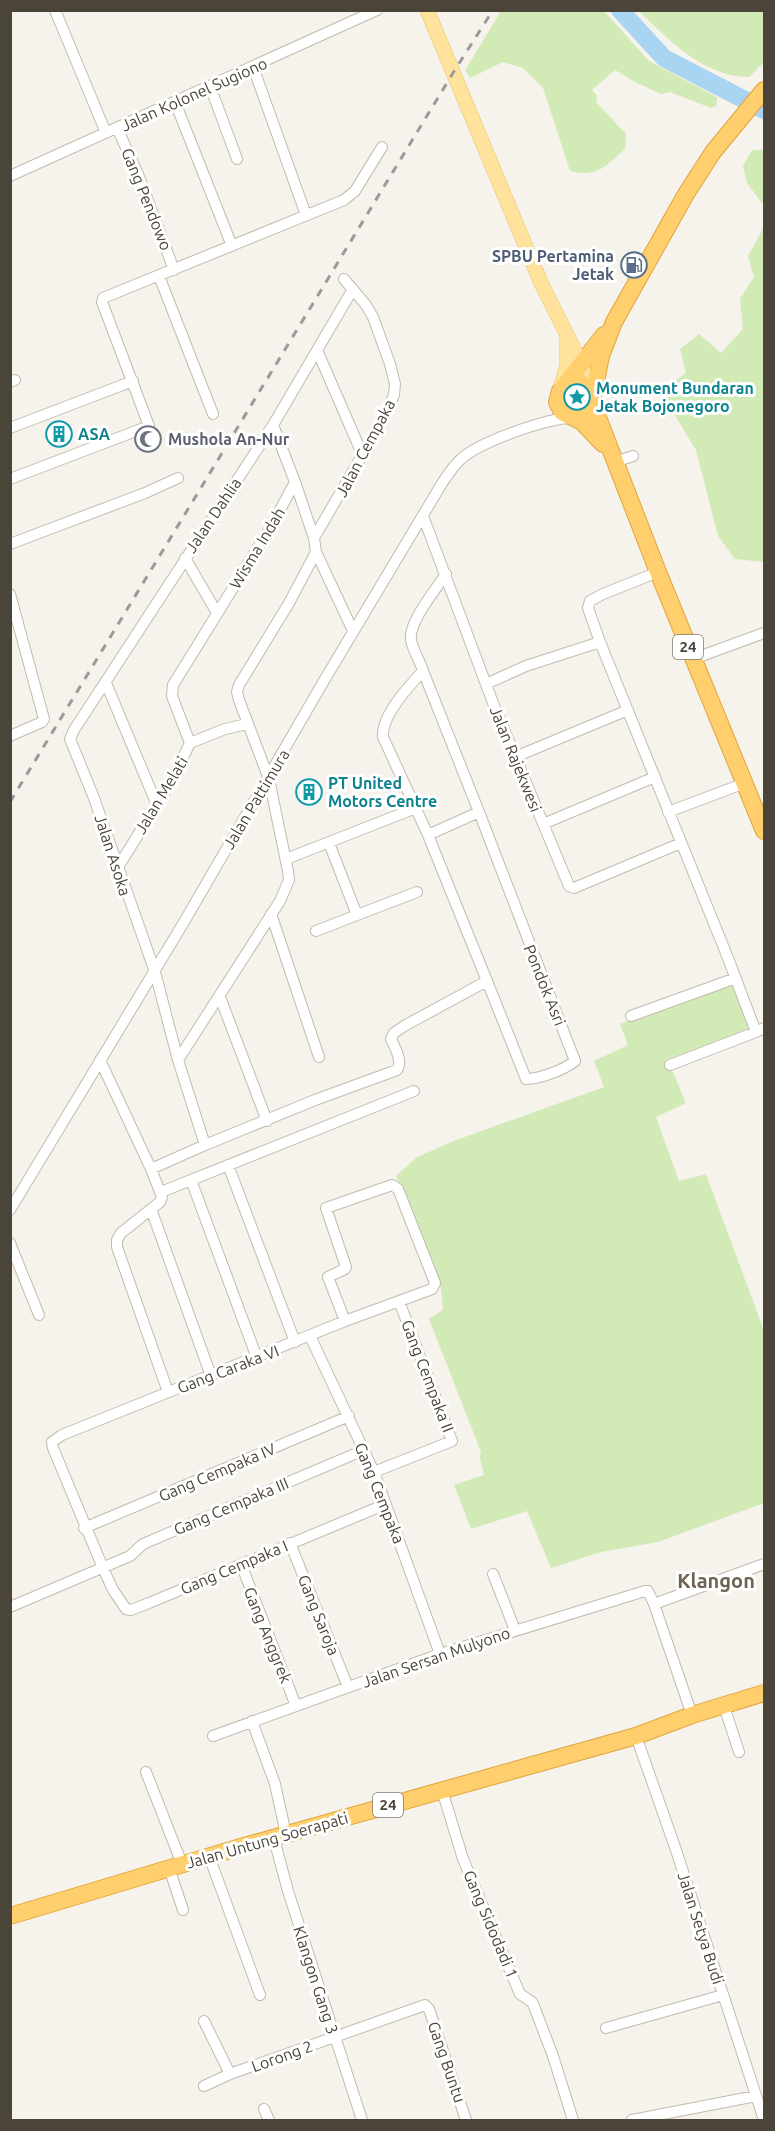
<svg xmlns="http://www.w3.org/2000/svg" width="775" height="2131" font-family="Ubuntu,sans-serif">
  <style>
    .green { fill: #d2eab5 }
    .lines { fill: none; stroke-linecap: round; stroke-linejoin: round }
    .river { stroke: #a9d4f2; stroke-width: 18 }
    .minor-casing { stroke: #c2bbae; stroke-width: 12 }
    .major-casing { stroke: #e6c16a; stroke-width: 15 }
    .highway-casing { stroke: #e0a43c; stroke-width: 18 }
    .minor { stroke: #fff; stroke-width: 10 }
    .major { stroke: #ffe39c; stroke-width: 14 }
    .highway { stroke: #ffcf6e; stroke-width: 16 }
    .rail { stroke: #9a9a9a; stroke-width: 3; stroke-dasharray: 8 8; stroke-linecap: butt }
    .labels { text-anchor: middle; stroke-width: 6; stroke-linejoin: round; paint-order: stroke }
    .shield { fill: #fff; stroke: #817c74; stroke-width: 1.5 }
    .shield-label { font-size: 15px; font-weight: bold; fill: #4b4439 }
    .street-label { font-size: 16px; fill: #4b4439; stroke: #fff }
    .service-label { font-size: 16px; font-weight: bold; fill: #4e5e75; stroke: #fff; text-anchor: end }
    .culture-label { font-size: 16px; font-weight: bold; fill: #0d838f; stroke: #fff; text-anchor: start }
    .worship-label { font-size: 16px; font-weight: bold; fill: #5b616d; stroke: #fff; text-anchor: start }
    .quarter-label { font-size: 20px; font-weight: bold; fill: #6e6250; stroke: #fff }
  </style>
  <rect width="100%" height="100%" fill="#f6f3ec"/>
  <path class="green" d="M501,11H604L649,61L717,97L716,106L711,108L670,92L661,94L635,82L615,70L592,90L597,96L596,102L626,134L625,149C606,166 597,178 570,171L543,88L523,68L503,62L470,78L465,70Z
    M639,11H764V62L749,77C704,77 669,40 639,11Z
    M752,150H764V206L747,183L743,166Z
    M764,227V562L735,559L718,536L696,450L660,391L686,373L680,349L699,334L721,353L743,329L740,299L754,277L748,256Z
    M734,982L750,1028L666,1060L665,1064L672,1070L686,1103L656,1117L679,1181L706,1174L764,1331V1503L658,1542L601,1552L551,1568L527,1511L471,1529L454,1485L484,1475L480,1458L481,1452L429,1319L443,1310L441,1289L396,1176L417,1157L456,1140L604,1087L594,1061L628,1045L620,1024Z"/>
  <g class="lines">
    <path class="river" d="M620,10L664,58L764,110"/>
    <g class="minor-casing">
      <path id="minor" d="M55,10L106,133
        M253,67L306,215
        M210,86L237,159
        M175,102L232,246
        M117,128L138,174L174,270
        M10,176L377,10
        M159,276L213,414
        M317,350L363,456
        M10,382L15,380
        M273,425L295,482
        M10,428L133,381
        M615,462L633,456
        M10,479L149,426L102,302L103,298L344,200L355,191L382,147
        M423,516L493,703L569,886L574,888L681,843
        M314,538L385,416L394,395L395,384L390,364L373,317L366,305L344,279
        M10,544L145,493L178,478
        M316,552L353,631
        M185,558L217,613
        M658,572L603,594L590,601L588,608L600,642L726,953L756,1032L764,1028
        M10,594L44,719L42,722L10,736
        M693,659L764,633
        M423,671L479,812
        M106,683L157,805
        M486,684L526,666L600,642
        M515,757L628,710
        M668,812L745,783
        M543,824L655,777
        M428,835L487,981
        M329,843L357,915L417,892
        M286,859L416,808
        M118,867L171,782L190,743L225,729L247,724
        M271,914L319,1057
        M316,931L357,915
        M220,997L267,1121
        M631,1016L736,978
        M100,1060L151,1169L205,1145L178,1060L155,972L94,798L70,739L74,730L273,425L353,289
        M178,1060L280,901L289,880L288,871L269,779L239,700L237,692L239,685L289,603L316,552L314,538L295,482L272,525L173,685L172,696L190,743
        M670,1065L756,1032
        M205,1145L315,1100L397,1070C403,1061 395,1048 391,1039L394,1033L404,1026L487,981L526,1079C539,1079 564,1070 575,1061L479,812L428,835L383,737C381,716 409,686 423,671C420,661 413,651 411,640C408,623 436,589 446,574
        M228,1165L295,1342
        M151,1169L162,1197L160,1202L121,1233L117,1240V1247L168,1392
        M191,1180L257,1358
        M161,1192L414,1091
        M151,1209L211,1376
        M10,1210L184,922L325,679L441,485C447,476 453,466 461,459C479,442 547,418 572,418
        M10,1243L39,1315
        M345,1321L328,1277L345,1269L346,1267L326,1208L392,1185L398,1189L435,1283L432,1289L345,1321L62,1435L52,1442L53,1448L103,1568L113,1590L126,1609L131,1610L149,1603L386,1504
        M310,1336L374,1472L440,1654
        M374,1472L452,1441L399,1301
        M84,1528L349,1416
        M290,1543L348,1687
        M241,1564L296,1706
        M493,1574L515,1630
        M654,1604L764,1564
        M10,1607L130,1556L143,1544L364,1450
        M724,1706L739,1752
        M252,1721L275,1784L284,1825V1836
        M213,1736L440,1654L645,1591H648L654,1604L692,1715
        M636,1736L676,1850L764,2120
        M146,1772L182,1864
        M442,1790L463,1859L520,1994L532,2002L535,2009L553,2056L573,2120
        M274,1839L288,1891L362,2120
        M209,1856L260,1995
        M169,1868L183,1910
        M204,2021L230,2074L425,2005L429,2009L466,2120
        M606,2028L723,1995
        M204,2086L230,2074
        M264,2109L269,2120
        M632,2120L756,2096"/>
    </g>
    <g class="major-casing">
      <path id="major" d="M427,10L541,283L581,363L590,392
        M561,387L567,365V339"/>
    </g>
    <g class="highway-casing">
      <path id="highway" d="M560,391C583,366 592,397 597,415L658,572L764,831
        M574,418L586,413L591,406L601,356L614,322L686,194L713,152L764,90
        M603,444L582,422L562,412L557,402L560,391L604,335
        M10,1916L237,1848L636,1736L692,1715L764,1693"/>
    </g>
    <use href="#minor" class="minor"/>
    <use href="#major" class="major"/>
    <use href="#highway" class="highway"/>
    <path class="rail" d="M10,802L453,73L493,10"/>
  </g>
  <defs>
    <g id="fuel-ring" transform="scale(1.35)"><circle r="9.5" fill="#fff" stroke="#5c6f8a" stroke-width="1.5"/><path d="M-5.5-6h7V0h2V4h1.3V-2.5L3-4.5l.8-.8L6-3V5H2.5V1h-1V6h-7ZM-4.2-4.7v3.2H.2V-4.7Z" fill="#5c6f8a"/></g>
    <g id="sight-ring" transform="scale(1.35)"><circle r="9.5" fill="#fff" stroke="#0f9aa8" stroke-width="1.5"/><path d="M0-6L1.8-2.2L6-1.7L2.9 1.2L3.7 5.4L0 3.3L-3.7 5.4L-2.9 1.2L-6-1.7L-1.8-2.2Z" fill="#0f9aa8"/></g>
    <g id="building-ring" transform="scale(1.35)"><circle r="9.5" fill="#fff" stroke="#0f9aa8" stroke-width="1.5"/><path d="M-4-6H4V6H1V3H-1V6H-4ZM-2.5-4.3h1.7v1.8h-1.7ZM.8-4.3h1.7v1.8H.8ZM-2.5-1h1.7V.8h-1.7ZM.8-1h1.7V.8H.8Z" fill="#0f9aa8"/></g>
    <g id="mosque-ring" transform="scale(1.35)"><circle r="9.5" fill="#fff" stroke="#6b7280" stroke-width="1.5"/><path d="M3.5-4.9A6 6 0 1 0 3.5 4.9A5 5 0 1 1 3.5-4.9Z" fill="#6b7280"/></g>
  </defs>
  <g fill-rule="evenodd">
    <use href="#fuel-ring" x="634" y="265"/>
    <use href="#sight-ring" x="577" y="397"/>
    <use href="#building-ring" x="59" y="434"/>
    <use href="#mosque-ring" x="148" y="439"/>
    <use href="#building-ring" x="309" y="792"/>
  </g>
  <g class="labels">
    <g class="shield">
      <rect x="673" y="635" width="30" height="24" rx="4.5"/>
      <rect x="373" y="1793" width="30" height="24" rx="4.5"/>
    </g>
    <g class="shield-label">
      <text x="688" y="652">24</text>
      <text x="388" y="1810">24</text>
    </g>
    <g class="street-label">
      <text transform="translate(194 94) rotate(-24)" y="6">Jalan Kolonel Sugiono</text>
      <text transform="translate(147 199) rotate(68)" y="6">Gang Pendowo</text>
      <text transform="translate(365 448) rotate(-62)" y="6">Jalan Cempaka</text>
      <text transform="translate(213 515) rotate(-56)" y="6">Jalan Dahlia</text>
      <text transform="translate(257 548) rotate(-59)" y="6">Wisma Indah</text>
      <text transform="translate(516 759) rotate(68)" y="6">Jalan Rajekwesi</text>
      <text transform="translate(161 795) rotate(-59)" y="6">Jalan Melati</text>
      <text transform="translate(256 799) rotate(-59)" y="6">Jalan Pattimura</text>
      <text transform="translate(113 855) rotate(72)" y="6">Jalan Asoka</text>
      <text transform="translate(545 985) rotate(68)" y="6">Pondok Asri</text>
      <text transform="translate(228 1369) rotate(-21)" y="6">Gang Caraka VI</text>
      <text transform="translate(428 1376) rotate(69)" y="6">Gang Cempaka II</text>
      <text transform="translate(217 1472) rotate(-23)" y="6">Gang Cempaka IV</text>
      <text transform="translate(380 1493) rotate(68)" y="6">Gang Cempaka</text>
      <text transform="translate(231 1506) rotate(-23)" y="6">Gang Cempaka III</text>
      <text transform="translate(234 1567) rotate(-23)" y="6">Gang Cempaka I</text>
      <text transform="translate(319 1615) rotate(68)" y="6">Gang Saroja</text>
      <text transform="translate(268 1635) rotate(68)" y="6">Gang Anggrek</text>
      <text transform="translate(436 1657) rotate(-19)" y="6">Jalan Sersan Mulyono</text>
      <text transform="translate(267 1840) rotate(-16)" y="6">Jalan Untung Soerapati</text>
      <text transform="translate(491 1924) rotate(67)" y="6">Gang Sidodadi 1</text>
      <text transform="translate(701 1928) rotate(72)" y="6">Jalan Setya Budi</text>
      <text transform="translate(316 1980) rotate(72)" y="6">Klangon Gang 3</text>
      <text transform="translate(282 2056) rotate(-20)" y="6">Lorong 2</text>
      <text transform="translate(447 2062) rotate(71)" y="6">Gang Buntu</text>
    </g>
    <g class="service-label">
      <text x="614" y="262">SPBU Pertamina<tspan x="614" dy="18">Jetak</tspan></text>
    </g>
    <g class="culture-label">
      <text x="596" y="394">Monument Bundaran<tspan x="596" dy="18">Jetak Bojonegoro</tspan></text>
      <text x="78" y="440">ASA</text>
      <text x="328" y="789">PT United<tspan x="328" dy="18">Motors Centre</tspan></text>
    </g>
    <g class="worship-label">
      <text x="168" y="445">Mushola An-Nur</text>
    </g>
    <g class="quarter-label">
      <text x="716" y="1588">Klangon</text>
    </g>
  </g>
  <rect width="775" height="2131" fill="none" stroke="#4b4439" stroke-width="24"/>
</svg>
